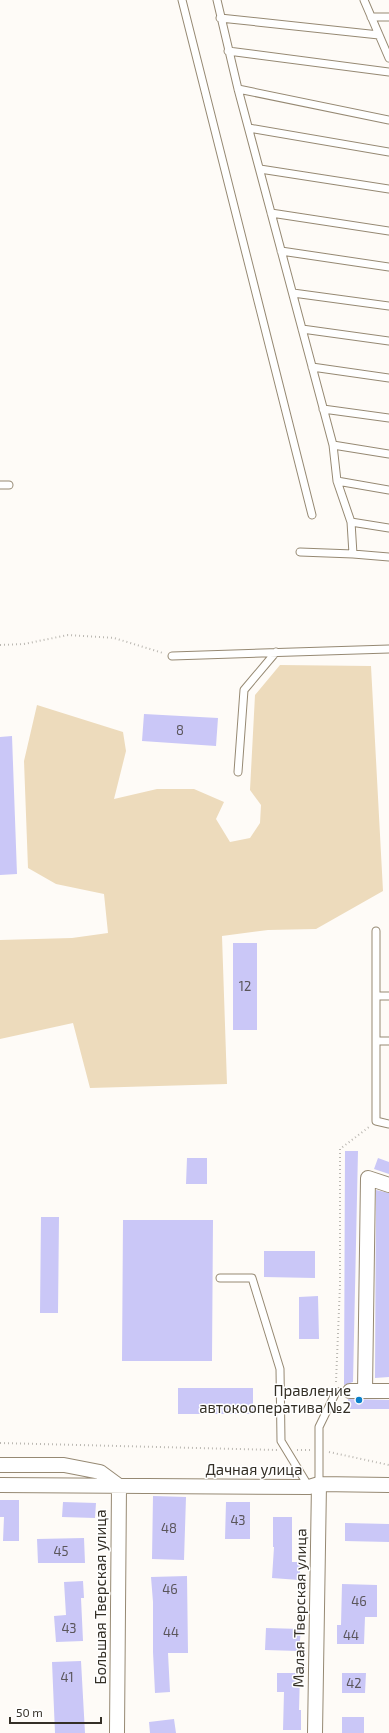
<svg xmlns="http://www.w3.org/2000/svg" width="389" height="1733" font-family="'Exo 2',sans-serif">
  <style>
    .green { fill: #eddbbc }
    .building { fill: #cac7f7 }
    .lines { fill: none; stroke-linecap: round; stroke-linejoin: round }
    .service-casing { stroke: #968973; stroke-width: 9 }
    .minor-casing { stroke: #968973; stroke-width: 16 }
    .path { stroke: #bbb8b2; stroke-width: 2; stroke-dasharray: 1 3; stroke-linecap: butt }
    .service { stroke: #fff; stroke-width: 7 }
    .minor { stroke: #fff; stroke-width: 14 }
    .poi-dot { fill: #0b80c9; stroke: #fff; stroke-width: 1.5 }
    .labels { text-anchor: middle; stroke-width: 3; stroke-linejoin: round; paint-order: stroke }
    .number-label { font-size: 13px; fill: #5a555a }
    .poi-label { font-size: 15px; fill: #342f26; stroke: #fff; text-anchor: end }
    .street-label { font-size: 15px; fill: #342f26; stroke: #fff }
  </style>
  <rect width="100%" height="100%" fill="#fefbf7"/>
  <path class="green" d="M280,665L371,666L383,891L316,929L268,930L222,936L227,1084L90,1088L73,1023L0,1039V940L72,938L108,933L104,894L56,884L28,868L24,761L37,705L123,732L126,751L114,799L157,789H194L224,802L216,819L230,842L250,838L260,823L261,805L250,790L255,695Z"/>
  <path class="building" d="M144,714L218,718L216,746L142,741Z
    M12,736L17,874L0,875V737Z
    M233,943H257V1030H233Z
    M345,1151H358L353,1382L344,1385Z
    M187,1158H207V1184H186Z
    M378,1158L389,1162V1174L374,1169Z
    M376,1190L389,1193V1377L375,1378Z
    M41,1217H59L58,1313H40Z
    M123,1220H213L212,1361H122Z
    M264,1251H315V1278L264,1277Z
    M318,1296L319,1339H299V1297Z
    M178,1388H253V1414H178Z
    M348,1399L389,1400V1409H348Z
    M153,1496L186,1497L184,1560L152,1559Z
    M0,1500H19V1541H3L4,1517H0Z
    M63,1502L96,1503L95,1518L62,1517Z
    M226,1502H250V1539H225Z
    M273,1517H292V1562H301L299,1580L272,1578L274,1547H273Z
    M345,1523L389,1524V1542L345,1541Z
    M84,1538L85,1563H38L37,1539Z
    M187,1576L188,1653H168L170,1692L155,1693L153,1652V1602L151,1577Z
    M83,1581L84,1598H81L83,1641L56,1642L54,1616L66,1615L64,1582Z
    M342,1584L377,1585V1617H365L364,1644H337V1625H341Z
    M266,1628L301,1629L299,1651L265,1650Z
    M81,1661L85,1733H55L52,1662Z
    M277,1673H300L299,1710H301V1730H283L284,1692H277Z
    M342,1673H366L365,1693H342Z
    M342,1717H364V1733H342Z
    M174,1719L176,1733H150L149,1722Z"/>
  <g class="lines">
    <g class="service-casing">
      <path id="service" d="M182,0L312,515
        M217,0L238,89L333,445L337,481L351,522L353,554
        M364,0L389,58
        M371,17H389
        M220,18L379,35
        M228,51L389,72
        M238,89L389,120
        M249,128L389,152
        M260,169L389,189
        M271,213L389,231
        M281,251L389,267
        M293,293L389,306
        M302,329L389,341
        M312,367L389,378
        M323,409L389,418
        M333,445L389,454
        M337,481L389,490
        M0,485H9
        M351,522L389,528
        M300,552L353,554L389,557
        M172,656L389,649
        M238,772L244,690L276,652
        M376,931V1121L389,1124
        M376,996H389
        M376,1041H389
        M220,1278H252L280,1369L281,1441L309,1487
        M319,1484V1427L336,1392L350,1391"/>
    </g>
    <g class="minor-casing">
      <path id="minor" d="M350,1391H389
        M365,1391L368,1178L389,1185
        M0,1465H64L100,1472L119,1486
        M0,1485L309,1487L319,1484L389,1485
        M117,1733L119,1486
        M315,1733L319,1484"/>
    </g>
    <path class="path" d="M0,645L24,644L68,635L114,638L163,653
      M336,1382L340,1285V1149L369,1127
      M0,1443L277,1450
      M297,1450H311
      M329,1452L389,1465"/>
    <use href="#service" class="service"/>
    <use href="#minor" class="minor"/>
  </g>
  <circle class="poi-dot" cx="359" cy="1400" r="4"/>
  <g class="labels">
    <g class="number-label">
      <text x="180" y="735">8</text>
      <text x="245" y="991">12</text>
      <text x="238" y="1525">43</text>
      <text x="169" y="1533">48</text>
      <text x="61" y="1556">45</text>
      <text x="170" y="1594">46</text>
      <text x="359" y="1606">46</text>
      <text x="69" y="1633">43</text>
      <text x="171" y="1637">44</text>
      <text x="351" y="1640">44</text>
      <text x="67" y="1682">41</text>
      <text x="354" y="1688">42</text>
    </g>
    <g class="poi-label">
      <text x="351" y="1396">Правление<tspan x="351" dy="17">автокооператива №2</tspan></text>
    </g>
    <g class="street-label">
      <text x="254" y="1475">Дачная улица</text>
      <text transform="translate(101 1597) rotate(-90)" y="5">Большая Тверская улица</text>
      <text transform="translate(300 1608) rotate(-89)" y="5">Малая Тверская улица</text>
    </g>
  </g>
  <path d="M10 1717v6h91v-6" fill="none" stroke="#342f26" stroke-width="2"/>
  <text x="16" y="1717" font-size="12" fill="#342f26" stroke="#ffffff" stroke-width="3" paint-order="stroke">50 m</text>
</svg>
